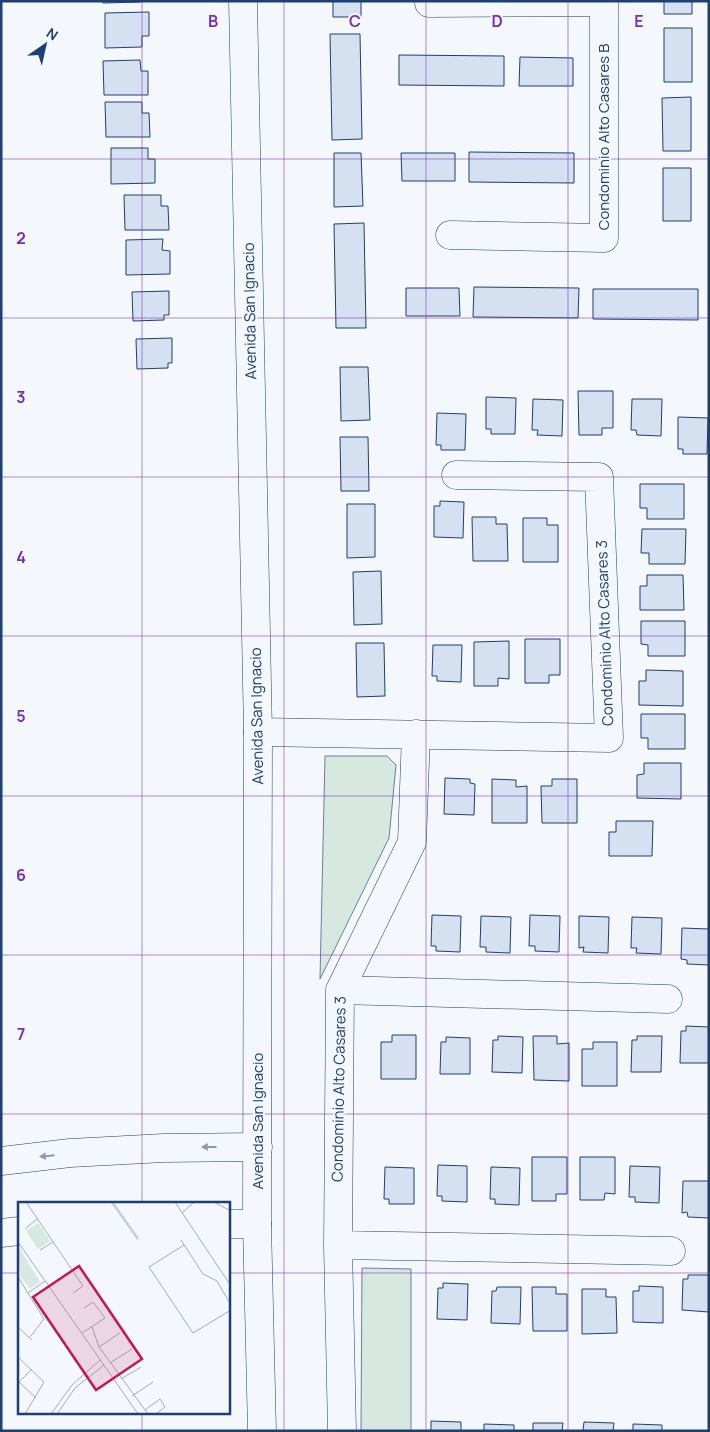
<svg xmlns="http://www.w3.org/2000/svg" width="710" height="1432" font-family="Manrope,sans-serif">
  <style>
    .green { fill: #d7e8df; stroke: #687fa3 }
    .building { fill: #d5e0f0; stroke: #1d3f73 }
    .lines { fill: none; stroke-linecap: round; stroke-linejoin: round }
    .minor-casing { stroke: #1d3f73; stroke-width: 29 }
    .tertiary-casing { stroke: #1d3f73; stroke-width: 29 }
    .secondary-casing { stroke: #1d3f73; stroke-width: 29 }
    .minor { stroke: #f4f7fb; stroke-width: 28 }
    .tertiary { stroke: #f4f7fb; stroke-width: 28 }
    .secondary { stroke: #f4f7fb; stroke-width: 28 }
    .oneway { fill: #889bb7 }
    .grid { fill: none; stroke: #7b2cbf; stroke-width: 1; stroke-opacity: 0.55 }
    .labels { text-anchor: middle; stroke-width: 4; stroke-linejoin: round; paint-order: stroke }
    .street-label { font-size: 15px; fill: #1d3f73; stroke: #f4f7fb }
    .inset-river { fill: none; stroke: #bed0e5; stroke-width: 2.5 }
    .inset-road { fill: none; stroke: #9eadc5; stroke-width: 1 }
    .view { fill: #c2185b; fill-opacity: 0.15; stroke: #c2185b; stroke-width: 2.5 }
    .inset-edge { fill: none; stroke: #1d3f73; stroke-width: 2.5 }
    .grid-label { font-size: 16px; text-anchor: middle; font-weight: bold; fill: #7b2cbf; stroke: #f4f7fb; stroke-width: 4; stroke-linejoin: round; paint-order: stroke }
  </style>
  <rect width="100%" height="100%" fill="#f4f7fb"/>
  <path class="green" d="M325,756H387L396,765L389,838L320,979Z
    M362,1268L411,1269V1431H361Z"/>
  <path class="building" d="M103,1H140V2L103,3Z
    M333,1H361V17H333Z
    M664,1H692V14H664Z
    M149,12V36H142V47L105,48V13Z
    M664,28H692V82H664Z
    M330,34H360L362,139L332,140Z
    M399,55L504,56V86L399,85Z
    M520,57L573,58V86H519Z
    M140,60L141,71H148V95H104L103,61Z
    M691,97V151H663L662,98Z
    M105,102H142V113H149L150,137H106Z
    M111,148H148V159H155V183L111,184Z
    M469,152L574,153V183L469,182Z
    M334,153H361L363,206L334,207Z
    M401,153H455V181H402Z
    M663,168H691V221H663Z
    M124,195H161V206H168L169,230H125Z
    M364,223L366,328H336L334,224Z
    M163,239L162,250L170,251V274L126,275V240Z
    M474,287L579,288L578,318L473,317Z
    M406,288H459L460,316H406Z
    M593,289H698V320L593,319Z
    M169,291V315H164V320L133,321L132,292Z
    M172,338V363H168V368L137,369L136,339Z
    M340,367H368L370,420L341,421Z
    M578,391H613V428H602V435H579Z
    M486,397L516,398L515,434H491V429H486Z
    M533,399L563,400L562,436L537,435L538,430H532Z
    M632,399H662L661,436L637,435L636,430H631Z
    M437,413L466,414L465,450H441V445H436Z
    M678,417L708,418L707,454H683V449H678Z
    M340,437H368L369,491H341Z
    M640,484H684V519H647V508H640Z
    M440,501L464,502L463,538L434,537V506H440Z
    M347,504H375V557L347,558Z
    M472,517H496V524H507L508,561H473Z
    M523,518H547V525H558V562H523Z
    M642,529H686L685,564H649V553H641Z
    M381,571L382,624L354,625L353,572Z
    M647,575H683L684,610H640V586H647Z
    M641,621H685V656H648V645L641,644Z
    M525,639H560V675H549V683H525Z
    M509,641V679L498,678V686H474V642Z
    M356,643H384L385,696L357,697Z
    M433,645H462L461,682L437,681V676H432Z
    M646,670L683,671V706L639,705V681H646Z
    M641,714H685V749H648V738H641Z
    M644,763H681V799L637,798V775L644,774Z
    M445,778L470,779V783L475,784L474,815L444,814Z
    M492,779L516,780V787L527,786V823H492Z
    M552,779H577V823H542L541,786H552Z
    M616,821H653L652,856H609V832H616Z
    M432,915L461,916L460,952L436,951V946H431Z
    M530,915L560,916L559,952L535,951V946H529Z
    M481,916L511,917L510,953L486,952V947H480Z
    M579,916L609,917L608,953L583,952L584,947L579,948Z
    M632,917L662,918L661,954L636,953L637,948H631Z
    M682,928L709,929V965L687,964V960L681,959Z
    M686,1026L709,1027V1063H680L681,1031H686Z
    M392,1035H416V1079H381V1042H392Z
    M498,1036L523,1037L522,1073L492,1072L493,1040H498Z
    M533,1036H557V1044L569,1043V1081L534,1080Z
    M637,1036H662L661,1072H631L632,1040H637Z
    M446,1037L470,1038V1074H440L441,1042H446Z
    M593,1042H617V1086H582V1049H593Z
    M532,1157H567V1194H556V1201H532Z
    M580,1157H615V1194L605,1193L604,1200H580Z
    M438,1165L467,1166V1202L442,1201V1196H437Z
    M630,1166L660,1167L659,1203L635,1202V1197H629Z
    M385,1167L414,1168V1204H389V1199H384Z
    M491,1167L520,1168L519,1205L495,1204V1199H490Z
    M683,1181H709V1218L688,1217L687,1212L682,1213Z
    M688,1275H709V1312L682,1310L683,1279H688Z
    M443,1283L468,1284L467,1320L437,1319L438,1288H443Z
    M639,1286L663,1287V1323L633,1322V1291H639Z
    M497,1287H521L520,1324L491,1323L492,1291H496Z
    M532,1287H556V1294H567V1331H533Z
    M582,1289H606V1297H616L617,1333L582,1334Z
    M431,1421L461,1422V1431H431Z
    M584,1422L614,1423L613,1431H583Z
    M533,1423H563L562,1431H533Z
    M484,1424L514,1425V1431H484Z
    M633,1424L662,1425V1431H633Z"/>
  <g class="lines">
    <g class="minor-casing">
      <path id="minor" d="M429,3L604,2
        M450,235L604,238V1
        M258,732L609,738L599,477L456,475
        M340,990L668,999
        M338,1245L671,1251
        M342,1431L338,1245L340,990L412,842L416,734"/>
    </g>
    <g class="tertiary-casing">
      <path id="tertiary" d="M1,1161L70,1153L164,1148L258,1147
        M229,1224H257
        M1,1233L19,1231"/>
    </g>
    <g class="secondary-casing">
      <path id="secondary" d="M243,1L258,732L257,1224L262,1431"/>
    </g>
    <use href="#minor" class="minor"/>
    <use href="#tertiary" class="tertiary"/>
    <use href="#secondary" class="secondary"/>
  </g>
  <defs><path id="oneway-solid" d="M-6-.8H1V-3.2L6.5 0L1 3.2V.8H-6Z" transform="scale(1.25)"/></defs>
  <g class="oneway">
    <use href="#oneway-solid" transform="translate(209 1147) rotate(180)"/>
    <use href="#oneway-solid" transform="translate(47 1156) rotate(174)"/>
  </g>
  <path class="grid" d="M142,1V1203M284,1V1431M426,1V1431M568,1V1431M1,159H709M1,318H709M1,477H709M1,636H709M1,796H709M1,955H709M1,1114H709M1,1273H19M229,1273H709M142,1413V1431"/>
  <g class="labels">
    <g class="street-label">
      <text transform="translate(604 137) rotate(-90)" y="5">Condominio Alto Casares B</text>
      <text transform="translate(250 311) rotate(-91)" y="5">Avenida San Ignacio</text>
      <text transform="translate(605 633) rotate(-92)" y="5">Condominio Alto Casares 3</text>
      <text transform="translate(257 716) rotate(-91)" y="5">Avenida San Ignacio</text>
      <text transform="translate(339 1089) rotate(-89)" y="5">Condominio Alto Casares 3</text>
      <text transform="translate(258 1121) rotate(-90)" y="5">Avenida San Ignacio</text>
    </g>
  </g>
  <g transform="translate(18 1202)">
    <rect width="212" height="212" fill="#f4f7fb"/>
    <path d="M20,21L32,39L20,47L8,29ZM0,44L22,80L12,87L2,74Z" fill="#d7e8df"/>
    <path class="inset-river" d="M94,0L120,37"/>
    <path class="inset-road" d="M8,0L65,84L55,91M157,0L213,84M196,0L213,9M164,11L176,0M7,27L19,17M163,38L185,72L199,79L213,103M0,40L120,212M166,43L131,65L175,131L213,108M22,48L35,40M0,75L26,117L12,135M10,91L27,79M0,125L14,138M74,125L81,145L130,212M64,131L87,116L75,100L66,106M81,145L102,131M0,155L26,180L7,212M92,161L114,147M103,177L123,165M1,180L18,196M0,181L14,167M114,194L135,180M127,208L142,197L147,205L138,212M33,212L54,183L82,158M39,212L57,186L86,163"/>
    <path class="view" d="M61,64L124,157L78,188L15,95Z"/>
    <rect width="212" height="212" class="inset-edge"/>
  </g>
  <g class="grid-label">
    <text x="213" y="27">B</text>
    <text x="355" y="27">C</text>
    <text x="497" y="27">D</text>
    <text x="639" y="27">E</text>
    <text x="21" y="244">2</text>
    <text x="21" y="403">3</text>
    <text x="21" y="563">4</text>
    <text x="21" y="722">5</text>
    <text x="21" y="881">6</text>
    <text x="21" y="1040">7</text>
  </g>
  <rect width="710" height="1432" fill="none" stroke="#1d3f73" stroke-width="5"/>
  <g transform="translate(45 45) rotate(34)" stroke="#f4f7fb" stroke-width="4" paint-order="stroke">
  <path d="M0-4L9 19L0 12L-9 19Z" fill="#1d3f73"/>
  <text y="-8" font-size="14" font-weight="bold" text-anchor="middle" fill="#1d3f73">N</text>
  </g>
</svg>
